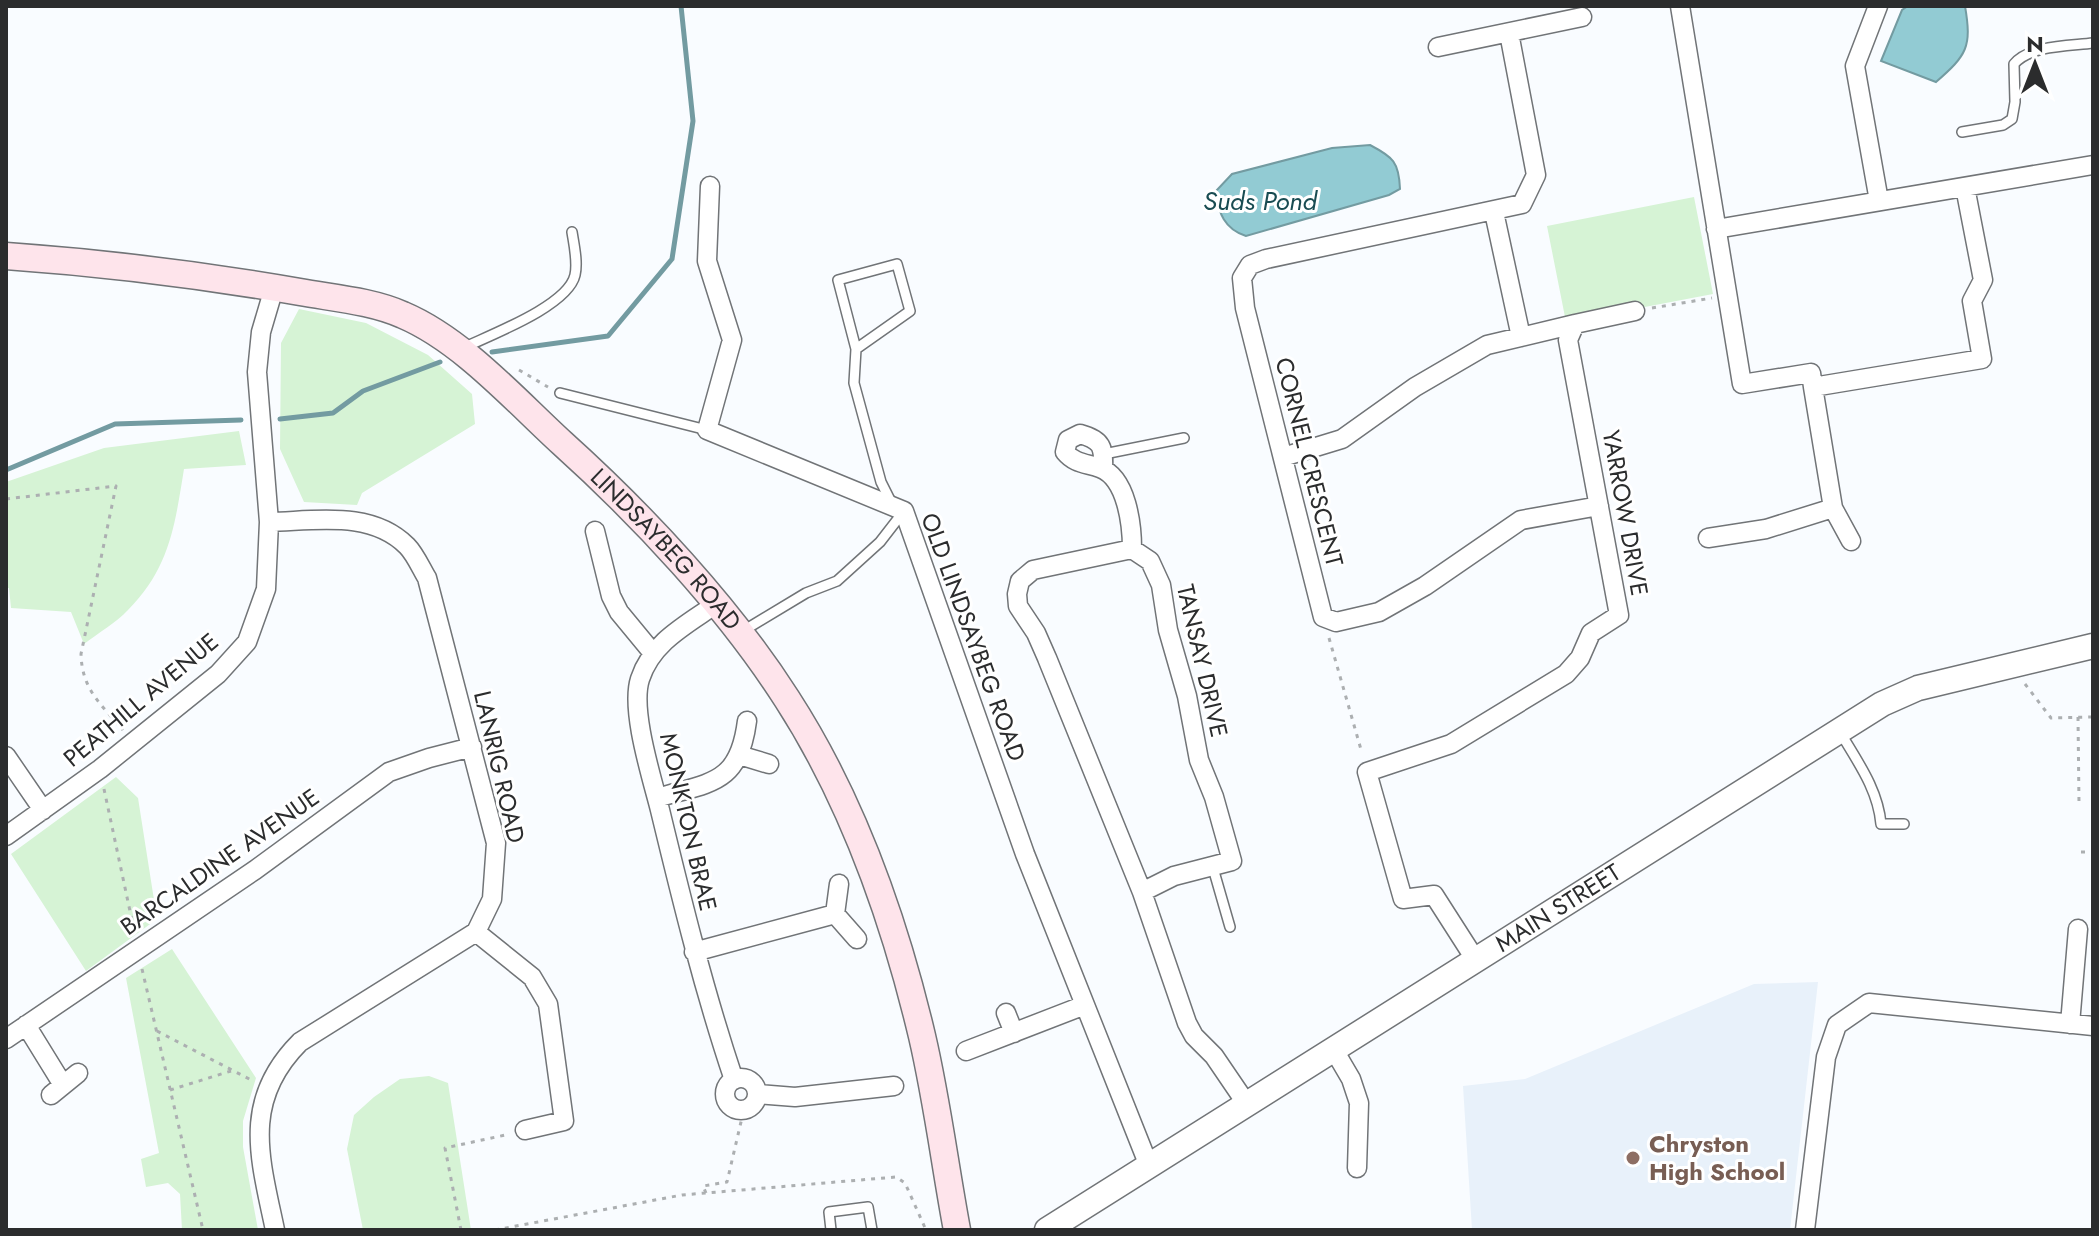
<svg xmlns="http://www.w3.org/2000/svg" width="2099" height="1236" font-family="Jost,sans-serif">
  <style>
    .built { fill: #e8f1fa }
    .green { fill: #d6f3d5 }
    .water { fill: #92cbd3; stroke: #739ba1; stroke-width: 2 }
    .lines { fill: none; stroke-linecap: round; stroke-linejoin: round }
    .stream { stroke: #739ba1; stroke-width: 5 }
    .service-casing { stroke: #717477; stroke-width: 12 }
    .minor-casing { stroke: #717477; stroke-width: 21 }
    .tertiary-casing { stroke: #717477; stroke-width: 27 }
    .secondary-casing { stroke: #717477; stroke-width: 29 }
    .path { stroke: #acafb1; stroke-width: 3; stroke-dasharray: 4 6; stroke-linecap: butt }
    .service { stroke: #fff; stroke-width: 9 }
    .minor { stroke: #fff; stroke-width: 18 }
    .tertiary { stroke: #fff; stroke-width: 24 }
    .secondary { stroke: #fee4eb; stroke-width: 26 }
    .education-dot { fill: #8d6e63; stroke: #fff; stroke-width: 3 }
    .labels { text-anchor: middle; stroke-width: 6; stroke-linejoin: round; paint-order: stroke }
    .street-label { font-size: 24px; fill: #2b2c2d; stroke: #fff }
    .education-label { font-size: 24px; font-weight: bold; fill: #785e54; stroke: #fff; text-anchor: start }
    .water-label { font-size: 26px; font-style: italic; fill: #194c52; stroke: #fff }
  </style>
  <rect width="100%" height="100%" fill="#f9fcff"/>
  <path class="built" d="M1818,982L1790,1230H1472L1463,1086L1525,1079L1754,984Z"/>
  <path class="green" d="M1694,197L1713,294L1566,322L1547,226Z
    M299,309L366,323L428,355L472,394L475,424L362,493L357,505L304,502L280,449L281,343Z
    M239,431L246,465L184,469C175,524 170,568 128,610C116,623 98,633 84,644L71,612L11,608L9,588H6V482L104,448Z
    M116,777L138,798L157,919L86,971L11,854Z
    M172,949L256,1078L243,1121V1147L258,1230H182L180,1194L168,1183L146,1187L141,1159L159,1153L126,978Z
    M429,1076L448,1083L471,1230H363L347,1149L354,1115L374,1097L400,1079Z"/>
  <path class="water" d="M1908,6H1965C1972,47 1967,55 1936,82L1881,61L1902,10Z
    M1370,145C1393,157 1399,162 1400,189L1389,195L1246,236C1224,229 1219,213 1215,192L1232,174L1332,148Z"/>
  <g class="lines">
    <path class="stream" d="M492,352L608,336L672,259L693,121L681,6
      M280,419L333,413L363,391L440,362
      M6,470L115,424L241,420"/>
    <g class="service-casing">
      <path id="service" d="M1962,132L2003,125L2012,119L2015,102L2014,64C2030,45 2070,46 2093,43
        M463,348C490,335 568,306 575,275C578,262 574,245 572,232
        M856,349L910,311L897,264L838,280L856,349L854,383L881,482L892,504
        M560,393L707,430
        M1104,454L1184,438
        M743,631L806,593L837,581L880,542L904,511
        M1840,732C1857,761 1878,789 1881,824H1904
        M1213,868L1230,927
        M831,1230L829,1212L868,1207L872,1230"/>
    </g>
    <g class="minor-casing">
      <path id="minor" d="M1680,6L1742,384L1811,373L1813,387
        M1878,6L1855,66L1879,201
        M1509,33L1536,175L1522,204L1266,259L1250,265L1242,278L1245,308L1323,617L1336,622L1379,612L1425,586L1521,520L1599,506
        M1438,47L1582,17
        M710,186L707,261L732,340L707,430L904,511L1025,854L1149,1166
        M1494,212L1521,337
        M1716,229L2093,165
        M1283,457L1342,439L1415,387L1487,345L1575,324
        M1103,469C1104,447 1102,440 1080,434L1068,440L1065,452C1075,464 1086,463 1100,468C1127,478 1132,525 1132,549
        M269,522C316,521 371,510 407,546C415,554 421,568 427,578L496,843L492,899L476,932L300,1042C241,1101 260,1158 275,1230
        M595,531L611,596L619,612L652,652
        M1708,538L1766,529L1833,508
        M1851,541L1833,508L1813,387L1982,359L1972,301L1983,280L1965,187
        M716,604C686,625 652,642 640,679C630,710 652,778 660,810C682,901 704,991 734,1080
        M739,755L769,764
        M6,756L43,810
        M657,798C710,782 739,785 747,721
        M6,836L100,769L218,674L247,642L266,589L269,522L257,372L261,332L274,288
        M1142,892L1047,658L1036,633L1018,606L1017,594L1020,581L1033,570L1132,549L1150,561L1161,585L1168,630L1187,696L1199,760L1214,797L1232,861L1174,876L1142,892L1187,1023L1194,1036L1214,1056L1246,1103
        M835,914L857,939
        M476,932L532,977L548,1004L564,1121L525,1130
        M694,952L835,914L839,884
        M1475,959L1434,895L1403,899L1367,772L1451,744L1566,674L1580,658L1591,633L1619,615L1568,340L1575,324L1635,311
        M1006,1013L1014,1033
        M2070,1024L2078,929
        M26,1025L63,1085
        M6,1039L255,870L389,772L429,758L472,747
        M1334,1050L1351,1079L1359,1103L1357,1168
        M966,1051L1085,1005
        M725 1094a16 16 0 1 1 32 0a16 16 0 1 1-32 0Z
        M757,1094L795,1097L894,1086
        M51,1095L78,1073
        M1805,1230L1826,1057L1837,1025L1869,1003L2093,1026"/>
    </g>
    <g class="tertiary-casing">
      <g id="tertiary">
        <path id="s1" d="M1047,1230L1882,704L1918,688L2093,646"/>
      </g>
    </g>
    <g class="secondary-casing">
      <g id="secondary">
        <path id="s2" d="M6,256C105,263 202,275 300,292C333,298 372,301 403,315C462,340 515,400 562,443C643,516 728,607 787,699C853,801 894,918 922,1036C937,1100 945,1166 957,1230"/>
      </g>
    </g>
    <path class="path" d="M1652,308L1712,298
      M519,370L548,387
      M6,499L116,486L81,654C82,690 101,704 123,730
      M1329,638L1362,753
      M2025,684L2051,718L2093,717
      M2078,717L2079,804
      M104,789L134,930
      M2081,852H2093
      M142,969L203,1230
      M157,1031L253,1081
      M170,1090L231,1071
      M706,1193L703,1186L727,1182L744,1109
      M461,1230L445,1148L510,1134
      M495,1230L682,1195L896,1177L905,1183L926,1230"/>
    <use href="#service" class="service"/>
    <use href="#minor" class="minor"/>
    <use href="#tertiary" class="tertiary"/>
    <use href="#secondary" class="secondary"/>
  </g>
  <circle class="education-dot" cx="1633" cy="1158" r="8"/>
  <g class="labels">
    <g class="street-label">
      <text transform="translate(1309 462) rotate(76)" y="8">CORNEL CRESCENT</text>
      <text transform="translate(1625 513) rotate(80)" y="8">YARROW DRIVE</text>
      <text dy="8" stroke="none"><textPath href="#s2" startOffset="756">LINDSAYBEG ROAD</textPath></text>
      <text transform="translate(973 637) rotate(70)" y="8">OLD LINDSAYBEG ROAD</text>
      <text transform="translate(1202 661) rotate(77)" y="8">TANSAY DRIVE</text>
      <text transform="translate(141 700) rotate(-40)" y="8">PEATHILL AVENUE</text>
      <text transform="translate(499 767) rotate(77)" y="8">LANRIG ROAD</text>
      <text transform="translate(688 822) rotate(77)" y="8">MONKTON BRAE</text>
      <text transform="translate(220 862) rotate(-35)" y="8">BARCALDINE AVENUE</text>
      <text dy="8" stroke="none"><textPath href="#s1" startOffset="604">MAIN STREET</textPath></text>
    </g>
    <g class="education-label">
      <text x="1649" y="1152">Chryston<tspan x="1649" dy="28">High School</tspan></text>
    </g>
    <g class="water-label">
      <text x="1260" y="210">Suds Pond</text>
    </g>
  </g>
  <rect width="2099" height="1236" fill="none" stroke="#2b2c2d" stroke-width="16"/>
  <g transform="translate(2035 64)" stroke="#ffffff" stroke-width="6" paint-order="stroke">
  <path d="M0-6L14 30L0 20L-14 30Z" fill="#2b2c2d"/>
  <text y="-12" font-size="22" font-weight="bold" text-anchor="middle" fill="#2b2c2d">N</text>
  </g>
</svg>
